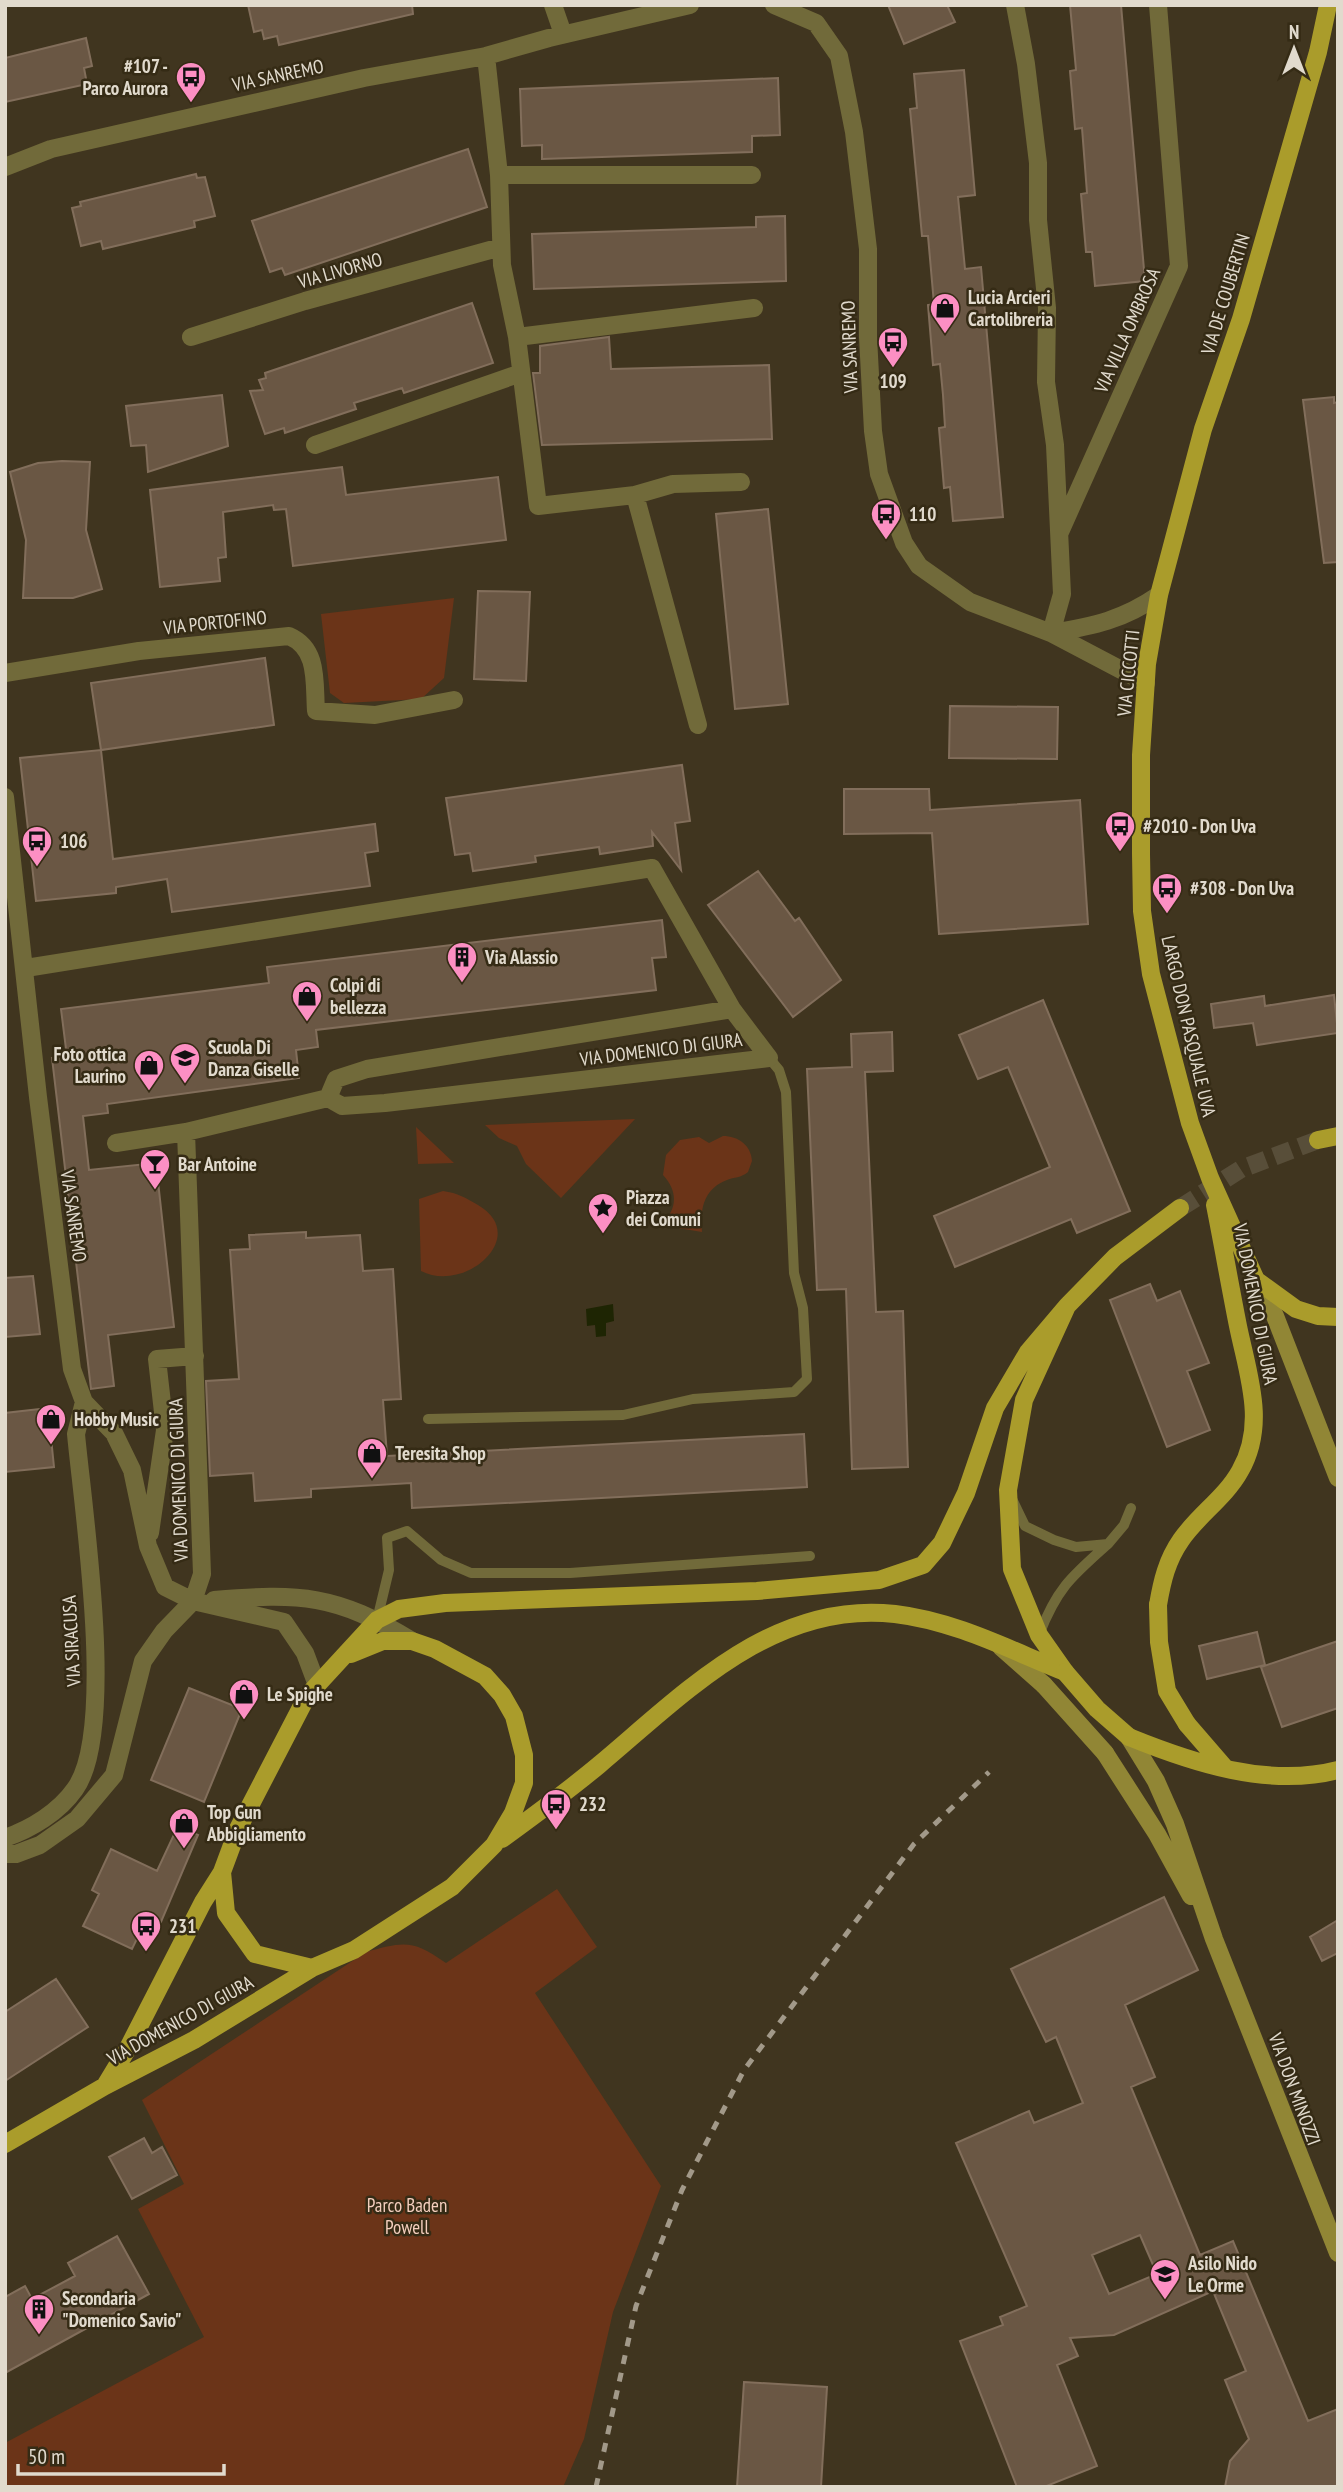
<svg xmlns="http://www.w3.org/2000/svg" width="1343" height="2492" font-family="'PT Sans Narrow',sans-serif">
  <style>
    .green { fill: #6b3418 }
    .water { fill: #1e2503 }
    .building { fill: #6a5744; stroke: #826e5b; stroke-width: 2; fill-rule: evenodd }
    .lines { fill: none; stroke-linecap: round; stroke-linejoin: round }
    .primary-tunnel { stroke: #584e39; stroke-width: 18; stroke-dasharray: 18 9; stroke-linecap: butt }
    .lane { stroke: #716a3a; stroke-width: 10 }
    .street { stroke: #716a3a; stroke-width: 18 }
    .secondary { stroke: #918635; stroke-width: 18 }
    .primary { stroke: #aa9c2b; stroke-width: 18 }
    .rail { stroke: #a29989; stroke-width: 5; stroke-dasharray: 9 9; stroke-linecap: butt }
    .secondary-bridge { stroke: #918635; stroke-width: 18 }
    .primary-bridge { stroke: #aa9c2b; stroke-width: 18 }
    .labels { text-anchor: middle; stroke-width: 5; stroke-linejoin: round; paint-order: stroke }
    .poi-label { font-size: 19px; font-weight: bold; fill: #e1dacd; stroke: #352b15; text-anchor: start }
    .street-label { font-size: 19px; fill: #e1dacd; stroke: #352b15 }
    .park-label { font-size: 19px; fill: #f4cebd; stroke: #352b15 }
  </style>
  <rect width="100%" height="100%" fill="#40351f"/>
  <path class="green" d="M454,598L444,678L421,699L344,703L330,693L321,614Z
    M635,1119L561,1198L526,1164L517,1146L499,1138L485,1125Z
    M416,1127L454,1163L418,1164Z
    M723,1136C738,1136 751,1145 752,1161L748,1172C741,1178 734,1177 727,1180C703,1189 700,1210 702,1232L660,1225C677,1211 679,1192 663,1175L666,1155L680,1140L699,1137L709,1143Z
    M443,1191C458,1193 466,1198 478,1205C531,1236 465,1294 421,1271L419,1199Z
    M557,1889L597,1947L535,1993L661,2186L613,2312L584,2439L563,2487H5V2443L204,2337L138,2209L184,2184L142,2100L366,1952C405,1941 413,1940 446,1963Z"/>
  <path class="water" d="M613,1304L614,1321L606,1323V1336L596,1337L595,1325L587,1326L586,1309Z"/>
  <path class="building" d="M248,5H412L413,14L279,45L277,36L264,39L262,30L254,32Z
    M888,5H947L955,22L904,44Z
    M1070,5H1121L1145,281L1095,286L1092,252H1086L1081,194L1087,193L1082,128L1075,129L1070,71L1076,70Z
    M86,38L92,66L84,68L87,84L5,102V58Z
    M964,70L975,195L958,197L965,269L981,267L1003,517L953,521L950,487L944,488L939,428L945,427L943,395L940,364L933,365L928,305L934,304L928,236H922L910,109L917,108L914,74Z
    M778,78L780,135L752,136V152L542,159V145L522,146L520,89Z
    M468,149L487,207L285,275L282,268L270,272L252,221Z
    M196,174L197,178L205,177L215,216L194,221L195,227L103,249L101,241L81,246L72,208L81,206L80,202Z
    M785,216L786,281L534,289L532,234L756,227V217Z
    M472,303L493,363L404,393L402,388L354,403L356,409L285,433L284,428L265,434L250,391L263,390L259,380L266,378L265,373Z
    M609,337L611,369L769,365L772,439L542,445L533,373H540V346Z
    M222,395L228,446L148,472L146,445L131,446L126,406Z
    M1334,397V403L1338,402V562L1324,563L1303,400Z
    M62,461L90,462L86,530L102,589L73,598H23L26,540L10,472L38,463Z
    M342,467L346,495L498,477L506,540L293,566L286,509L274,510L273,505L223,512L226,557L218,558L220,581L160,587L150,490Z
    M768,509L788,704L735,709L716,514Z
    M478,591L530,592L526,681L474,679Z
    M265,658L274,725L101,750L91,683Z
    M950,706L1058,707L1057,759L949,758Z
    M101,750L113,859L375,824L378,851L365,853L370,886L172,912L167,879L116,887V893L36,901L20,758Z
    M682,765L690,821L675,823L681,870L652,832L653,846L600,854L599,847L535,856L536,862L473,871L470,853L455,855L446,798Z
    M844,789H929L930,810L1080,800L1088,924L939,934L932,833L844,834Z
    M758,871L795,921L799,918L841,980L793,1017L708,905Z
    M662,920L666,957L652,958L656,990L316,1030L318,1047L296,1050L299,1078L107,1104L108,1113L83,1116L89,1170L156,1163L174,1327L108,1335L114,1386L91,1389L52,1058L67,1057L61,1009L269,983L267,967Z
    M1334,995L1338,1033L1257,1045L1253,1023L1214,1028L1211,1004L1264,996L1265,1006Z
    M1043,1000L1130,1211L1077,1233L1071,1219L955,1267L934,1216L1050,1167L1008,1067L978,1079L959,1035Z
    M892,1032L893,1071L865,1072L876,1312L903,1311L908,1467L852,1469L846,1289L817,1290L807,1069L852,1067L851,1034Z
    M306,1232V1238L360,1235L363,1271L393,1269L401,1399L383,1400L387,1456L804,1434L807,1487L412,1508L411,1483L311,1489V1497L255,1501L253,1473L210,1476L206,1381L239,1379L230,1250L250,1249L249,1235Z
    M33,1276L40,1334L5,1337V1278Z
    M1150,1284L1157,1301L1180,1291L1209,1363L1187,1371L1210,1430L1167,1447L1110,1300Z
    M48,1408L54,1467L5,1472V1413Z
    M1257,1632L1265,1665L1207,1679L1199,1646Z
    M1338,1641V1708L1282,1727L1261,1667Z
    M189,1688L242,1709L204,1802L151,1780Z
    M178,1826L198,1835L161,1922L148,1916L132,1949L83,1926L99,1894L92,1890L111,1849L157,1871Z
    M1164,1897L1198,1970L1125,2005L1155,2077L1131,2087L1200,2255L1233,2241L1308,2421L1338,2409V2487H1225L1230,2461L1249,2439L1225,2380L1246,2371L1213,2291L1114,2335L1070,2338L1078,2356L1057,2365L1097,2466L1044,2487H1017L960,2341L1003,2325L1000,2317L1027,2306L956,2143L1029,2111L1034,2123L1083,2103L1056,2037L1046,2042L1011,1969ZM1140,2235L1157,2274L1109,2294L1092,2255Z
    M1338,1920V1953L1322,1961L1310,1937Z
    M56,1979L88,2027L5,2081V2012Z
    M144,2138L152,2153L162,2147L177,2175L132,2199L109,2157Z
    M117,2236L149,2294L5,2373V2297L25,2286L32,2299L75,2276L68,2263Z
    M744,2382L827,2387L821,2487H737Z"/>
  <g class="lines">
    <path class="primary-tunnel" d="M1180,1208L1241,1169L1318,1140"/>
    <path class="lane" d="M428,1419L623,1415L693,1399L794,1392L807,1379L803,1308L794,1273L786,1092L779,1070L769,1058
      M1012,1499L1025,1526L1054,1540L1076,1547L1108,1544C1072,1576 1057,1588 1039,1635
      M1108,1544L1124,1525L1131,1508
      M377,1620L389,1570L387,1538L407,1531L441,1560L471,1573H570L810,1556"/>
    <path class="street" d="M553,5L563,34
      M774,5L816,23L839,56L854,132L868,249V337L873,431L879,474L904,543L919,566L970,602L1051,633L1146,683
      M1015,5L1026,64L1038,163V220L1047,308L1046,382L1055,445L1062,594L1051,633
      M486,56L499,175L502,265L517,337L538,506L635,495L673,484L741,482
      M5,167L51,149L364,78L486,56L549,38L690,5
      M499,175H752
      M191,337L305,301L501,247
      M517,337L754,308
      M315,445L521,373
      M635,495L698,725
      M1060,532L1179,266L1158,5
      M1051,633C1094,626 1123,620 1159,595
      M5,673L139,651L289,636C319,649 314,682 316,711L375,715L454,700
      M5,797L38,1097L72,1369L84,1402L114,1433L132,1470L148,1546L165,1587L193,1601L284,1622L305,1653L317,1685
      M328,1098L336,1079L367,1069L732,1009
      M116,1143L186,1132
      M150,1533L165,1430L157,1359L195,1356
      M214,1600C300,1593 336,1594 412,1641
      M5,1838C31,1829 59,1812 75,1789C117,1731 83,1510 76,1434L84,1402
      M5,1854H16L40,1845L77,1819L114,1775L143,1661L164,1631L193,1601L202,1574L186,1132L328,1098L342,1106L385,1103L769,1058L732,1009L652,868L26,968"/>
    <path class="secondary" d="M1256,1280L1275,1316L1338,1478
      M1001,1647L1044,1685
      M1129,1737L1156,1781L1175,1824L1214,1939L1338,2253
      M1105,1753L1157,1834L1191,1896"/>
    <path class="primary" d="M1328,5L1318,52L1241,319L1203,429L1159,595L1147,664L1141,755V854L1142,911L1151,974L1190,1123L1210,1178L1256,1280L1296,1309L1318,1316L1338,1317
      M1318,1140L1338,1136
      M1158,1605C1162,1581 1167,1560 1181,1540C1198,1515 1225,1498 1240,1471C1267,1424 1248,1375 1238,1326C1230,1286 1223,1245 1215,1205
      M1065,1672L1039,1635L1012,1569L1008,1490L1024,1400L1067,1306L1115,1257L1180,1208
      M1187,1724L1225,1768
      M1129,1737C1193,1763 1268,1788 1338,1770
      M502,1839C535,1815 568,1791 599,1765C685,1693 773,1600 895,1614C955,1621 1010,1650 1065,1672
      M222,1872L226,1913L255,1954L312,1968
      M105,2086L128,2048L203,1902L222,1872L238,1829L307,1696L377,1620L399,1609L445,1603L757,1591L879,1580L923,1565L942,1543L966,1493L995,1408L1028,1352L1067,1306
      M5,2144L105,2086L194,2040L312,1968L354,1950L452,1887L494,1845L513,1813L524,1783V1755L514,1716L502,1695L485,1676L435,1649L412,1641H383L351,1654"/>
    <path class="rail" d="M596,2487L636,2306L682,2190L744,2070L914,1844L989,1772"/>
    <path class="secondary-bridge" d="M1044,1685L1105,1753"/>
    <path class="primary-bridge" d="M1158,1605L1159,1642L1167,1691L1187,1724
      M1065,1672L1097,1709L1129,1737"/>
  </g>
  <defs>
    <g id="bus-pin" transform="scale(1.575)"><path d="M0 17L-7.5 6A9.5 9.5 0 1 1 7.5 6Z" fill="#fc8fc3" stroke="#352b15"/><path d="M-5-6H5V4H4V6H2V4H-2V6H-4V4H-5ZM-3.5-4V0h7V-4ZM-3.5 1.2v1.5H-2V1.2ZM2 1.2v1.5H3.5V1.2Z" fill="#111"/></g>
    <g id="shop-pin" transform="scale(1.575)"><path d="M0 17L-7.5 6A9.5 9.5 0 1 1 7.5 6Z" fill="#fc8fc3" stroke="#352b15"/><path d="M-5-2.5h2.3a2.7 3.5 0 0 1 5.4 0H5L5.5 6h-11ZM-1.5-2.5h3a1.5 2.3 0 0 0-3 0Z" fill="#111"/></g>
    <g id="building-pin" transform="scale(1.575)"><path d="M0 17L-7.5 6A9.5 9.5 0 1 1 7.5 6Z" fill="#fc8fc3" stroke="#352b15"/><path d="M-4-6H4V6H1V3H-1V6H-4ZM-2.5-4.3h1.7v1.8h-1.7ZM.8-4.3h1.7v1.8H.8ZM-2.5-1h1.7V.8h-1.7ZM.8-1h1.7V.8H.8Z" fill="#111"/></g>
    <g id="school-pin" transform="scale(1.575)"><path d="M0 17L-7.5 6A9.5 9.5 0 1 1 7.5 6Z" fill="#fc8fc3" stroke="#352b15"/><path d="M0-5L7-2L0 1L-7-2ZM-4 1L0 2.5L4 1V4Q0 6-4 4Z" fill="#111"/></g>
    <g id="bar-pin" transform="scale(1.575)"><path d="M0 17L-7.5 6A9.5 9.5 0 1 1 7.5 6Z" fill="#fc8fc3" stroke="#352b15"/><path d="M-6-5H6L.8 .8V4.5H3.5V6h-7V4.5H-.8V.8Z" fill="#111"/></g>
    <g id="sight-pin" transform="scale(1.575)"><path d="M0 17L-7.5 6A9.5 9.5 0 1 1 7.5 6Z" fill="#fc8fc3" stroke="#352b15"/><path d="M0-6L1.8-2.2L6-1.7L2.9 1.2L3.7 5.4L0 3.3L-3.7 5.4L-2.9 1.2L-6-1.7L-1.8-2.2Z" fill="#111"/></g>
  </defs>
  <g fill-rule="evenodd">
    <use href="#bus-pin" x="191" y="77"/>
    <use href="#shop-pin" x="945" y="308"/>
    <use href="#bus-pin" x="893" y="342"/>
    <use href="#bus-pin" x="886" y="514"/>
    <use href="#bus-pin" x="1120" y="826"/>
    <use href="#bus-pin" x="37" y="841"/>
    <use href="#bus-pin" x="1167" y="888"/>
    <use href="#building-pin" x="462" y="957"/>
    <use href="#shop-pin" x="307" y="996"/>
    <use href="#school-pin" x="185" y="1058"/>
    <use href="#shop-pin" x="149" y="1065"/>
    <use href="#bar-pin" x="155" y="1164"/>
    <use href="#sight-pin" x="603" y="1208"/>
    <use href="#shop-pin" x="51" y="1419"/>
    <use href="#shop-pin" x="372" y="1453"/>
    <use href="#shop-pin" x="244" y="1694"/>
    <use href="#bus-pin" x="556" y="1804"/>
    <use href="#shop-pin" x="184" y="1823"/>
    <use href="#bus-pin" x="146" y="1926"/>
    <use href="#school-pin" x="1165" y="2274"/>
    <use href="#building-pin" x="39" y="2309"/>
  </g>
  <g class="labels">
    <g class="poi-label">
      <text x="168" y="73" text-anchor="end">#107 -<tspan x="168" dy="22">Parco Aurora</tspan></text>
      <text x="968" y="304">Lucia Arcieri<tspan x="968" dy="22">Cartolibreria</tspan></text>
      <text x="893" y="388" text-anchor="middle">109</text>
      <text x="909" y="521">110</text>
      <text x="1143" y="833">#2010 - Don Uva</text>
      <text x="60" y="848">106</text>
      <text x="1190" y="895">#308 - Don Uva</text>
      <text x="485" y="964">Via Alassio</text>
      <text x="330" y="992">Colpi di<tspan x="330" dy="22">bellezza</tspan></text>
      <text x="208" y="1054">Scuola Di<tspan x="208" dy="22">Danza Giselle</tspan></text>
      <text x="126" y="1061" text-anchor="end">Foto ottica<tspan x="126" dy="22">Laurino</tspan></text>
      <text x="178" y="1171">Bar Antoine</text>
      <text x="626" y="1204">Piazza<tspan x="626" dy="22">dei Comuni</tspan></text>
      <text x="74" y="1426">Hobby Music</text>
      <text x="395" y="1460">Teresita Shop</text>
      <text x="267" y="1701">Le Spighe</text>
      <text x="579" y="1811">232</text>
      <text x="207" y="1819">Top Gun<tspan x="207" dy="22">Abbigliamento</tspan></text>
      <text x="169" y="1933">231</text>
      <text x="1188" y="2270">Asilo Nido<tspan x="1188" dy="22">Le Orme</tspan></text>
      <text x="62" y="2305">Secondaria<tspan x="62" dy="22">"Domenico Savio"</tspan></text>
    </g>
    <g class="street-label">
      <text transform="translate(278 75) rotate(-12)" y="7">VIA SANREMO</text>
      <text transform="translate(340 270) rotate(-16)" y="7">VIA LIVORNO</text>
      <text transform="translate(1225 294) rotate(-73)" y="7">VIA DE COUBERTIN</text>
      <text transform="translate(1127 330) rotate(-66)" y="7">VIA VILLA OMBROSA</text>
      <text transform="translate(849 347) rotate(-92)" y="7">VIA SANREMO</text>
      <text transform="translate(215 622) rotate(-6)" y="7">VIA PORTOFINO</text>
      <text transform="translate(1128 673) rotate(-84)" y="7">VIA CICCOTTI</text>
      <text transform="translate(1189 1026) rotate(77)" y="7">LARGO DON PASQUALE UVA</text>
      <text transform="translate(661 1049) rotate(-7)" y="7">VIA DOMENICO DI GIURA</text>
      <text transform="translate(74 1216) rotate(82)" y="7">VIA SANREMO</text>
      <text transform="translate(1256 1304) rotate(79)" y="7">VIA DOMENICO DI GIURA</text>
      <text transform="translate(178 1480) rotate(-92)" y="7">VIA DOMENICO DI GIURA</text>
      <text transform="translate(71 1641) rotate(-93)" y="7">VIA SIRACUSA</text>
      <text transform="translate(180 2020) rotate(-29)" y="7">VIA DOMENICO DI GIURA</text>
      <text transform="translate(1295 2089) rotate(70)" y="7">VIA DON MINOZZI</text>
    </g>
    <g class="park-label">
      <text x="407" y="2212">Parco Baden<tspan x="407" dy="22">Powell</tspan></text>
    </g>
  </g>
  <rect width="1343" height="2492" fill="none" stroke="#e1dacd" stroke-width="14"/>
  <g transform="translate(1294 49)" stroke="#352b15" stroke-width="5" paint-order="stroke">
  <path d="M0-5L12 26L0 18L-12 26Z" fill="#e1dacd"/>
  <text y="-10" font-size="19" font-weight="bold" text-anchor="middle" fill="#e1dacd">N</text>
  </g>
  <path d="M18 2464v10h206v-10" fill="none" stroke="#e1dacd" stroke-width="3.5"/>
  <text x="28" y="2464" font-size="21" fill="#e1dacd" stroke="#352b15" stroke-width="5" paint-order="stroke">50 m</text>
</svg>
